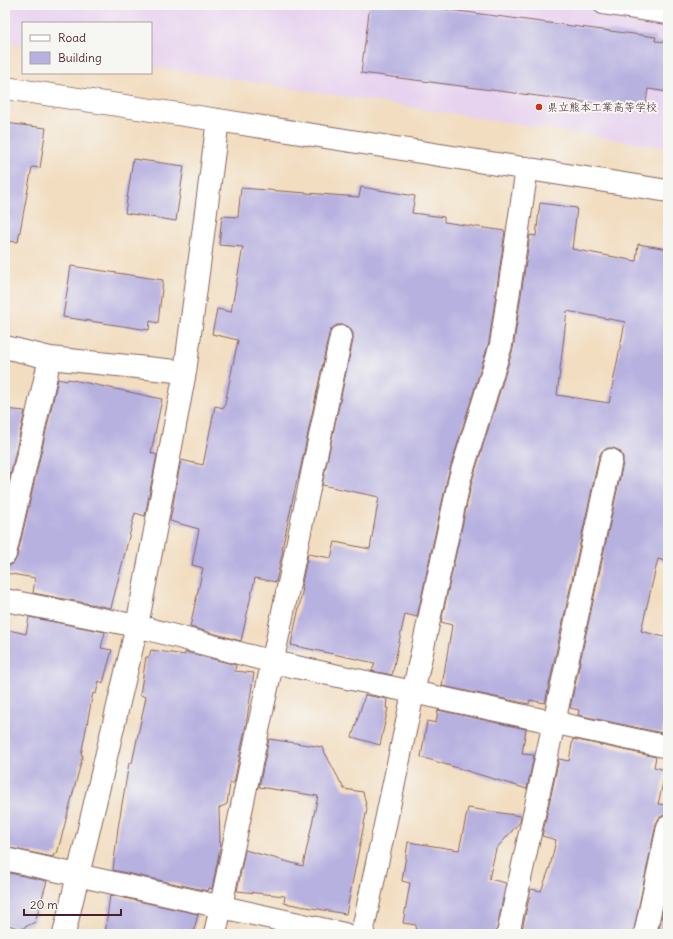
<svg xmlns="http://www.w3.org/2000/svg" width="673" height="939" font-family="Delius,'Klee One',sans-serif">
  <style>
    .built { fill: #e7d2ef }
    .building { fill: #b7b1e0; fill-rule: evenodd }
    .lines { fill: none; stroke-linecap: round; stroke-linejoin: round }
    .service-casing { stroke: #85625f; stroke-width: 20 }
    .minor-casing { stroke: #85625f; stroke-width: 24 }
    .service { stroke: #fff; stroke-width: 18 }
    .minor { stroke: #fff; stroke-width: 22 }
    .poi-dot { fill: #c8321e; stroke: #f6f6f2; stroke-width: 1.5 }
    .labels { text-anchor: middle; stroke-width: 4; stroke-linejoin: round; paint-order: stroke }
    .poi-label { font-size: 11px; fill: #4a1f2b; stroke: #f6f6f2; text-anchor: start }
  </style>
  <rect width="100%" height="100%" fill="#f6f6f2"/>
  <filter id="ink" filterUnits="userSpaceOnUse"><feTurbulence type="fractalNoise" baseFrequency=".025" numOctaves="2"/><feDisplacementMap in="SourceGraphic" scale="8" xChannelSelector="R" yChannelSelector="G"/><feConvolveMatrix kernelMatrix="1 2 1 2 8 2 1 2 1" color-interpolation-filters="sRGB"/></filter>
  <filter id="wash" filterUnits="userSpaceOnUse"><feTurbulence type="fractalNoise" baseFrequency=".012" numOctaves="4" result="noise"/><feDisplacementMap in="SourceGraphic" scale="16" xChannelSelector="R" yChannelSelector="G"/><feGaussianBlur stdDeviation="0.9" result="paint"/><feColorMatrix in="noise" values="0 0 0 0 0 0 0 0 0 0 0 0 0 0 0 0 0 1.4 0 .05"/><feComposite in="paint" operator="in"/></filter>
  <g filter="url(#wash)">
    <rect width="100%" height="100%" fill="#f2ddc0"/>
    <path class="built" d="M5,5H668V148L151,66V23H23V45L5,42Z"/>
    <g id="blocks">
      <path class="building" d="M370,5H412L656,37L655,41L668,42V92L648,89L645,110L361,73Z
        M5,123L46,128L40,168L32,167L18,242L5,241Z
        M133,159L184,166L176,221L125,213Z
        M361,187L415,196L412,213L444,217V222L505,231L489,342L448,475L417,617L405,614L392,675L372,671L375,663L291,645L303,588H301L308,554L331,558L335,542L370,549L379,497L322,485L353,340V333L349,327L343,325H337L331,329L329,334L298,480H297L282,549H283L276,582L255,578L241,641L190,627L203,568L192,565L199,529L170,521L181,460L203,465L215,406L224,408L238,340L212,334L217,309L231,312L243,247L219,245L222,216L238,217L241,188L359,197Z
        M540,203L577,208L572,249L636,261L638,244L668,249V562L658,559L641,631L668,638V706L662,733L578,715L579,710L570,708L623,463V457L620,451L613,448H608L602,451L599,457L545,703L530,700L529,704L442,686L452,625L441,622L472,481L513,349L530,235L536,236ZM567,311L625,322L609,403L557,395Z
        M71,266L163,280L158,323L150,321L149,330L63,317Z
        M58,379L67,381L68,379L162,399L151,453L157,455L145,516L135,513L111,608L33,593L35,578L5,573V566H9L14,563L17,557Z
        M5,409L25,411L5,498Z
        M29,617L105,632L101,648L112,650L103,683L99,681L96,694L93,693L81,755H83L57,854H54L53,857L5,847V646L9,630L26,634Z
        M151,650L185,655V652L236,665L235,671L254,673L246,725L234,783H230L227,804L219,808L220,843H221L212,889L209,888L208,891L113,870L118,828L129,763H132L146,697L140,695L146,657H149Z
        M365,695L387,699L386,708H388L380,745L352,737Z
        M438,710L526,729L522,754L534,755L527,789L421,757L427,721L436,723Z
        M269,739L322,747L344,789L363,792L367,809L346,914L284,903L285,896L237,891L245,850L303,866L318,796L259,787Z
        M573,739L656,757L654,767L666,770L658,804L668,805V815H664L659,818L656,824L633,934H521L531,889L541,891L550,867L556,840L542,836L559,759L569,761Z
        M468,808L521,816L520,822L496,849L489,879L506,883L496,934H417L416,925L403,923L410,883L402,881L408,842L459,850Z
        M5,872L47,881L35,922L21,929L5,924Z
        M668,886V934H658Z
        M110,895L198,914L193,934H105Z"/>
    </g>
  </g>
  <g filter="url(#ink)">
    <use href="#blocks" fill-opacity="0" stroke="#85625f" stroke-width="1"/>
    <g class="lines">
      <g class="service-casing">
        <path id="service" d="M603,5L668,15"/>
      </g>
      <g class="minor-casing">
        <path id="minor" d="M5,88L218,120L668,191
          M5,347L50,358L185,372
          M5,554L50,358
          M5,600L137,626L273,662L668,747
          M5,859L344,934
          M64,934L137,626L185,372L218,120
          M215,934L341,337
          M362,934L413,693L460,478L501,345L527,168
          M508,934L611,460
          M645,934L668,827"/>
      </g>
      <use href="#service" class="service"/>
      <use href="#minor" class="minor"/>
    </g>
  </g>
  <circle class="poi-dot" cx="539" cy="107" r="4"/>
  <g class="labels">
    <g class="poi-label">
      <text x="547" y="111">県立熊本工業高等学校</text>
    </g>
  </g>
  <rect width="673" height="939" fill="none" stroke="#f6f6f2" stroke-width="20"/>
  <rect x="22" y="22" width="130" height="52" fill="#f6f6f2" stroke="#b1a0a2"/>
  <rect x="30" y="35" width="20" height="6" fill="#ffffff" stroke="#b1a0a2"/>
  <text x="58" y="42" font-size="12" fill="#4a1f2b">Road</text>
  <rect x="30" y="52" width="20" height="12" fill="#b7b1e0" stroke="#b1a0a2"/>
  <text x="58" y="62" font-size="12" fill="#4a1f2b">Building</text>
  <path d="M24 909v6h97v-6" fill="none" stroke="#4a1f2b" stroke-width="2"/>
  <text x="30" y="909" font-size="12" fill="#4a1f2b" stroke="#f6f6f2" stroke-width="3" paint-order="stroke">20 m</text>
</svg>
